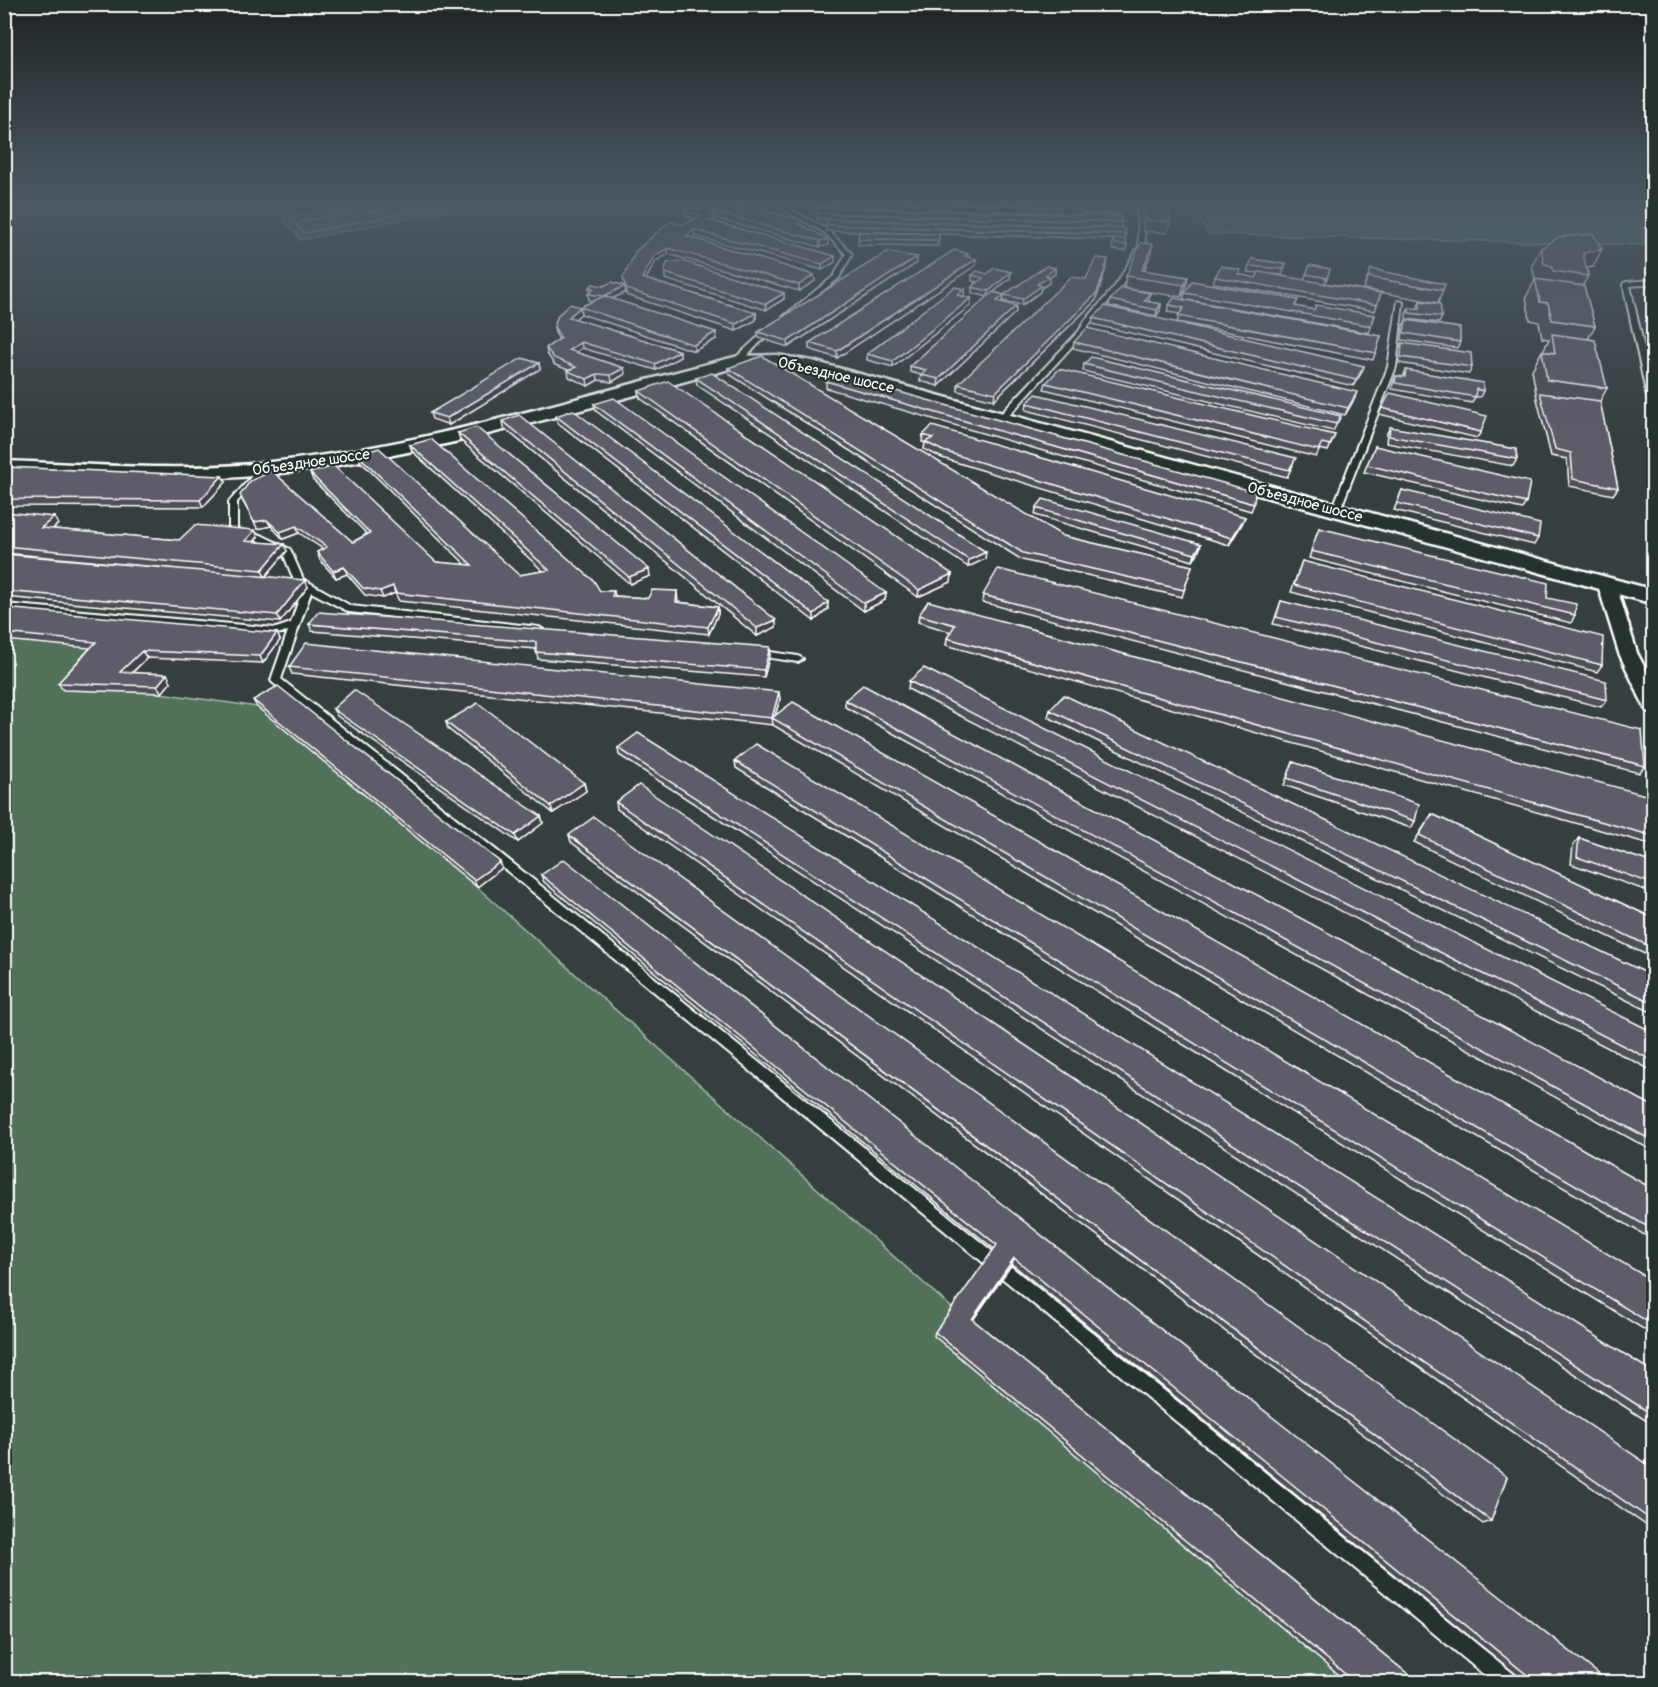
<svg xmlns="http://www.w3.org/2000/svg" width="1658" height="1687" font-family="Pangolin,sans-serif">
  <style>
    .green { fill: #51715a; stroke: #a8b8ac; stroke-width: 1.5 }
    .water { fill: #486c6d; stroke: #91a7a7; stroke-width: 1.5 }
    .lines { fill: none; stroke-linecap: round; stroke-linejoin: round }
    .shore { stroke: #b6c4c5; stroke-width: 1.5 }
    .service-casing { stroke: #fff; stroke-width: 4 }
    .minor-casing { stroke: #fff; stroke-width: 5 }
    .tertiary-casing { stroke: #fff; stroke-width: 5 }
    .service { fill: #26332d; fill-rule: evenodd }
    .minor { fill: #26332d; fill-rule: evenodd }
    .tertiary { fill: #26332d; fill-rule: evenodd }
    .wall { fill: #504f59; stroke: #fff; stroke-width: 1.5 }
    .shaded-wall { fill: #414049; stroke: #fff; stroke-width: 1.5 }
    .building { fill: #5d5c68; stroke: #fff; stroke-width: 1.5 }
    .labels { text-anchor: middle; stroke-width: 4.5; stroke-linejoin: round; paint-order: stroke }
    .far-street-label { font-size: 15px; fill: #fff; stroke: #26332d }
  </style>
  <rect width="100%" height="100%" fill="#363f3f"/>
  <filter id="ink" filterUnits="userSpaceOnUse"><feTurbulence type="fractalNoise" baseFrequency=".0167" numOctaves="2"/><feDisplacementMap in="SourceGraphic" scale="12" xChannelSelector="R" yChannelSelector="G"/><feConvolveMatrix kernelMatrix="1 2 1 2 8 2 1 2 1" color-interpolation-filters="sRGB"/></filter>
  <g filter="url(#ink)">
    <path class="green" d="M1190,202H1642L1644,245L1208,234Z
      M4,633L94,641L132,689L271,709L477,887L970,1324L1410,1682H5Z"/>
    <path class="water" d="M368,202H488L301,240L283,219Z"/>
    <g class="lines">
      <path class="shore" d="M359,202L354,211L299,222L297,226L305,233L458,202
        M367,202L366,210L369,212L419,202"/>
      <g class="service-casing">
        <path id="service" d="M782,202H788L790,209L828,230L852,254L839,278L786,319L783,317L784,316L834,276L846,254L824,232L786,211Z
          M1137,202H1143L1145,246L1121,287L1090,323L1084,333L1005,420H999V416L1079,331L1085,321L1116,285L1139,246Z
          M1654,280V284L1630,286L1654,392V413L1650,411L1623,284L1626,282Z
          M1398,301L1403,302L1396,367L1340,510L1333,512L1332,510L1388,367Z
          M768,328L773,329L739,364H733V360Z
          M260,467L267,469L237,502V529L261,535L290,549L303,579L351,606L539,627L544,630L539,633L349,612L311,592L281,679L525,873L1515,1675L1518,1682H1493L517,879L272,682L271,680L288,631L277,634L4,610V604L276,628L291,623L302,590L297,587L299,585L294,580L283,553L255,539L229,531V502Z
          M756,650L798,656L803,659L798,662L752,655V651Z"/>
      </g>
      <g class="minor-casing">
        <path id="minor" d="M1607,580L1616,585L1637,653L1654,685V713L1647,711L1644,706L1619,653L1598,585Z"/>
      </g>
      <g class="tertiary-casing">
        <path id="tertiary" d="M777,355L812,361L1654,590V604L804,370L777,365L740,366C583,409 425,458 263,475C177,484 90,476 4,473V461C90,464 177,472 262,463C426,447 581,395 739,356Z"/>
      </g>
      <use href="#service" class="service"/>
      <use href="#minor" class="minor"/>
      <use href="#tertiary" class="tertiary"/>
    </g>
    <path class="wall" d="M732,202H763L770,212L802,225L828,245L820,247L715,218L712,221L835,256V262L822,270L695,236L692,238L814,275L815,281L799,291L668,254L656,261L646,279L756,313V320L736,331L626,295V292L612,299L716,339L694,351L581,314L580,307L594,301L589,300L588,294L590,292L589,287L625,286L682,225L694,219L686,216L685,211L699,210L737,209Z
      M815,202H1061L1062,207L1061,213L815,206Z
      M1080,202H1125L1123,214L1082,213Z
      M1144,202H1170V222L1167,233L1143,231Z
      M817,213L1122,222L1120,228L817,219Z
      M826,225L1126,234L1125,239L1127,245L1126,251L1113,250L1112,245L1113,239L939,234L938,246L858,245L859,232L920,233L826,231Z
      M1541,248L1593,267L1587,268L1588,276L1583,285L1595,326L1588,339L1607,388L1600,401L1618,488L1613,495L1569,486L1567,459L1551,456L1537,399L1532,370L1542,351H1543L1549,339L1542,338L1539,322L1530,320L1526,297L1535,280L1532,265Z
      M1150,256L1144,271L1188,277L1185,290L1181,297L1124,288L1126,276Z
      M969,257L976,265L837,358L809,349V343Z
      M1252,259L1286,264L1282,275L1271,274L1304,280L1310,265L1330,269L1325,283L1381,293L1375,311L1213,283L1215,277L1240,275L1256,278L1259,273L1247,272Z
      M917,263L788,347L759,338L758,332Z
      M1107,265L1096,300L994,400L958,391V384L1086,279Z
      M1055,268V274L1050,277L1049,283L1041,288L1040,292L1022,305L1003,301L1004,295Z
      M1011,272L1010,278L994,292L1004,295L1003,301L1001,302L1016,306V312L938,386L920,381L921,375L910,372V366L988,297L972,293V287L977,282L972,281V275Z
      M665,273L784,293V299L766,310L665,279Z
      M1368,277L1443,290L1438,303L1363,289Z
      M1150,293L1149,299L1147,302L1161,304L1160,311L1156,316L1109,306L1110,300Z
      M1185,293L1314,310L1375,315L1369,333L1183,299Z
      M964,295L963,296L971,305L893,367L867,360V354Z
      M1420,301L1442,317L1439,323L1406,319V314L1409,308L1417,309Z
      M1169,305L1381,336L1373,360L1177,322L1180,314L1167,312Z
      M581,314L575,319L680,351V357L656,370L582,348L576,352L625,374L612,382L598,380L588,386L569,377L568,371L569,370L555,365L547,354L546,348L559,339L555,333L554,327Z
      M1093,318L1364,366L1362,372L1353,386L1092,324Z
      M1406,320L1460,342L1457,348L1402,340L1403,326Z
      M1074,342L1355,398L1345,415L1073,348Z
      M1402,343L1472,367L1469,374L1399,363V349Z
      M539,363L540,369L449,425L432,419L430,413Z
      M1084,364L1341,416L1333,431L1083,371Z
      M728,368L1063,536L1192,566L1182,597L1022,560L729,374Z
      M1406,370L1483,391L1480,397H1475L1472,403L1392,389L1393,383L1396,376L1403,377Z
      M696,378L985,559L968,567L697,385Z
      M826,381L1254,504L1251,511L826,388Z
      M1046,383L1335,435L1328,451L1320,449L1316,457L1044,389Z
      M639,391L952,574L951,582L918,597L640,398Z
      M1027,403L1293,465L1287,477L1026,410Z
      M594,404L886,593L885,600L864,611L596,411Z
      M1382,408L1481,432L1477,438L1379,414Z
      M556,416L828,609L814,621L558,423Z
      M503,421L776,627L757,636L504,428Z
      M1390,427L1517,459L1513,466L1386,443L1387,433Z
      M458,433L650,576L630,584L460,440Z
      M923,435L1245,517L1242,524L1229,545L942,458L924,449L925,443L922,442Z
      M410,445L600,591H614L615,596L648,598L677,591L678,602L718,607V614L709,634L399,601L395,593L383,598L365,595L347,574L336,578L320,560L317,552L323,549L299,533L283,539L271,526L258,529L243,502L353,542L367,534L313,480L310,473L436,562L466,565L361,462L358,455L519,575L543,571L412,451Z
      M1375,446L1526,503L1522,509L1364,472Z
      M4,467L226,482L203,507L4,506Z
      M1402,490L1538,538L1534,545L1394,510Z
      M1036,508L1201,544L1199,551L1193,561L1035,515Z
      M4,514L54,517L58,524L53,529L179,540L258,537L254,542L287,551L266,576L308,587L280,622L4,597V554L178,569L4,553Z
      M1319,528L1547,598L1575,615L1571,623L1309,558Z
      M1302,561L1602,665L1597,672L1291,592Z
      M983,595L1645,766L1639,773L982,602Z
      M1281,601L1607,700L1601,707L1273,624Z
      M4,608L280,640L263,663L147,658L132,673L171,682L162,693L63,690L58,683L90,648L4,640Z
      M919,615L1653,797V845L946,645L947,638L951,632L918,622Z
      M309,624L770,655L764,677L538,659L536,649L312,631Z
      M289,667L780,699L775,716L1653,1189V1240L773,725L292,674Z
      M909,681L1653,1032V1071L908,689Z
      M253,700L500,862L502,868L477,887L257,707Z
      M845,700L1653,1106V1151L845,707Z
      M333,709L541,816L543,823L518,842L337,716Z
      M1050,710L1653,976V1013L1048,717Z
      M446,722L584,783L586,791L553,813L448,729Z
      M618,748L1653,1372V1425L619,755Z
      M735,761L1653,1281V1335L736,768Z
      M1293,762L1415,821L1411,828L1284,785Z
      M616,802L1653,1468V1530L617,809Z
      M1432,814L1653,918V958L1414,842Z
      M569,835L1491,1521L1483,1524L571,842Z
      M1579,838L1653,863V893L1571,864L1573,845Z
      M541,875L1610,1683H1527L1012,1264L973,1320L1419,1683H1348L934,1336L935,1332L994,1249L544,882Z"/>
    <path class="shaded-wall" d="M714,212L715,218L709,225L708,220Z
      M694,230L695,236L686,241V236Z
      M828,239V245L820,247V241Z
      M1153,244L1150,256L1141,278L1142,270Z
      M668,248V254L656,261L643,284L642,278L655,255Z
      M1602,249L1593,267L1574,271L1583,253Z
      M835,256V262L822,270V264Z
      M917,257V263L788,347V341Z
      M976,259V265L837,358V351Z
      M1108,259L1096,300L994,400L995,393Z
      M1055,268V274L1050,277L1049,283L1041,288L1040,292L1022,305L1023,299L1046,275Z
      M1011,272L1010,278L988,297L989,291Z
      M814,275L815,281L799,291V285Z
      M1188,277L1185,290L1181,297L1184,285Z
      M625,286L626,292L605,302L604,296Z
      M965,289L964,295L957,301V295Z
      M784,293V299L766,310V304Z
      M1150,293L1149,299L1143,307L1144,301Z
      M1004,295L1003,301L996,308L997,301Z
      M971,298V305L893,367V361Z
      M1161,304L1160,311L1156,316L1157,310Z
      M1016,306V312L938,386L939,379Z
      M580,307L581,314L570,323L569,317Z
      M756,313V320L736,331V324Z
      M716,332V339L694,351V345Z
      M581,342L582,348L570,356L569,350Z
      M680,351V357L656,370L655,364Z
      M539,363L540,369L449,425L447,418Z
      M1364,366L1362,372L1353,386L1356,380Z
      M624,368L625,374L612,382L611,375Z
      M597,374L598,380L588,386L587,379Z
      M1357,392L1355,398L1345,415L1348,408Z
      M222,476L226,482L203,507L200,500Z
      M54,517L58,524L46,535L41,528Z
      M1245,517L1242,524L1229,545L1232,538Z
      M267,520L271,526L258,529L254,522Z
      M296,526L299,533L283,539L280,532Z
      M255,530L258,537L248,548L245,541Z
      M284,544L287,551L265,577L262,570Z
      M1201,544L1199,551L1193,561L1195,554Z
      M986,552L985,559L968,567L969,560Z
      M344,567L347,574L336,578L333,571Z
      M649,569L650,576L630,584L629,577Z
      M952,574L951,582L918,597L919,590Z
      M305,580L308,587L280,622L277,615Z
      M393,586L395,593L383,598L380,591Z
      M886,593L885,600L864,611V603Z
      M828,602V609L814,621V614Z
      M718,607V614L709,634L708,627Z
      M776,620V627L757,636V628Z
      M277,633L280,640L263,663L260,656Z
      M770,647V655L764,677V670Z
      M142,651L147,658L125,679L120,672Z
      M167,674L171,682L162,693L157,686Z
      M779,692L780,699L774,719L772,718L773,725L772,718Z
      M584,783L586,791L553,813L551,806Z
      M541,816L543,823L518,842L515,835Z
      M500,862L502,868L477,887L474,880Z
      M1014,1258L1012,1264L970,1324L972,1319Z"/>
    <path class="building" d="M736,202H763L770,212L801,220L799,224L828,239L820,241L714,212L708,220L835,256L822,264L694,230L686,236L814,275L799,285L668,248L655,255L642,278L756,313L736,324L626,289L623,278L636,251L664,226L671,222L682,225L701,216L685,211L689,208L699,210L705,207L716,210L725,206L743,211Z
      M903,202H1061L1062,207Z
      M1146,202H1170V222L1145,220Z
      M818,207L1120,216L1122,222L817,213Z
      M828,219L1124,228L1126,234L826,225Z
      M859,232L939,234V240L858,239Z
      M1593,234L1602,249L1583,253L1588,276L1553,271L1552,266L1544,264L1541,248L1559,237Z
      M1113,239H1125L1127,245L1115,244Z
      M1141,243L1153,244L1142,270L1188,277L1184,285L1126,276Z
      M954,250L969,254L965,256L976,259L837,351L809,343Z
      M887,252L917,257L788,341L758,332Z
      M1096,258L1108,259L1097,293L995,393L958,384L1071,277L1086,279Z
      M1252,259L1286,264L1284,269L1249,266Z
      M682,261L784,293L766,304L665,273V269L667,263Z
      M1310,265L1330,269L1327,278L1306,274Z
      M1046,266L1055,268L1046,275L1050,277L1037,284L1041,286L1023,299L1004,295Z
      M1221,266L1241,270L1238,274L1256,278L1259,272L1381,293L1377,305L1215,277Z
      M994,268L1011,272L989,291L972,287L983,278L972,275L977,271L987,274Z
      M1371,269L1445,284L1443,290L1368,277Z
      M1535,279L1584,286L1595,326L1552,320L1548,303L1540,302Z
      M1192,281L1298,300L1295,306L1314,310L1316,305L1375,315L1371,326L1185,293Z
      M612,282L625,286L604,296L588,294L594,289L589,287L593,284L603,286Z
      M954,287L965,289L957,295L971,298L893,361L867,354Z
      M1121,288L1150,293L1144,301L1161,304L1157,310L1110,300Z
      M993,292L1004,295L997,301L1016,306L939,379L921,375L926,370L910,366Z
      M604,296L716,332L694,345L580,307Z
      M1174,298L1381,336L1376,353L1178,316L1184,308L1169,305Z
      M1420,301L1440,304L1442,317L1409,313V308L1420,309Z
      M570,304L580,307L569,317L680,351L655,364L581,342L569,350L624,368L611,375L597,374L587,379L568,371L576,367L554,358L546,348L561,338L554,327L558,315Z
      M1105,306L1364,366L1356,380L1093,318Z
      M1406,320L1460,328V342L1404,333Z
      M1087,328L1357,392L1348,408L1074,342Z
      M1552,334L1595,340L1607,388L1547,380L1542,351L1555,353Z
      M1402,343L1471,353L1472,367L1401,357Z
      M762,356L1063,536L1192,566L1184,590L1023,553L728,368Z
      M1091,357L1341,416L1336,424L1084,364Z
      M522,358L539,363L447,418L430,413Z
      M1059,369L1335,435L1330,445L1322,443L1318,450L1046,383Z
      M1406,370L1483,383V391L1476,389L1475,397L1395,383L1396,376L1405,377Z
      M712,373L986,552L969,560L696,378Z
      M835,374L1255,492L1254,504L826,381Z
      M668,381L952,574L919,590L639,391Z
      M1390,393L1487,416L1481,432L1382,408Z
      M1540,393L1600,401L1618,488L1573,479L1571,453L1555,449Z
      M1036,394L1296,458L1289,470L1027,403Z
      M614,398L886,593L864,603L594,404Z
      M573,410L828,602L814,614L556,416Z
      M519,415L776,620L757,628L503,421Z
      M932,426L1245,517L1232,538L943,451L925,442L933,438L923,435Z
      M476,427L649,569L629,577L458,433Z
      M1390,427L1516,449L1517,459L1389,436Z
      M431,439L594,581L600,591H614L612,596L648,598L652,590L677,591L676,602L718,607L708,627L396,593L393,586L380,591L363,588L344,567L333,571L317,552L327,547L296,526L280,532L267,520L254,522L240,495L250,481L272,471L353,542L370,533L310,473L334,466L436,562L472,565L358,455L379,448L519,575L549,570L410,445Z
      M1375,446L1530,482L1526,503L1367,465Z
      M4,467L222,476L200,500L4,499Z
      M1402,490L1540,524L1538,538L1397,503Z
      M1043,499L1201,544L1195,554L1036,508Z
      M6,512L54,517L41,528L179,540L195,525L255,530L245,541L284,544L262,570L4,546V514Z
      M1319,528L1548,583L1547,598L1576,604L1575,615L1311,551Z
      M4,554L305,580L277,615L4,591Z
      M1302,561L1603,637L1602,665L1294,585Z
      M998,569L1642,730L1645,766L983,595Z
      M928,601L1653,797V836L947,638L955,625L919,615Z
      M1281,601L1606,681L1607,700L1276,617Z
      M4,608L277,633L260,656L142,651L120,672L167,674L157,686L58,683L96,642L4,633Z
      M318,612L770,647L764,670L536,652V642L309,624Z
      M306,643L779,692L772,718L289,667Z
      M924,668L1653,1032V1061L909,681Z
      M863,685L1653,1106V1141L845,700Z
      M278,686L500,862L474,880L253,700Z
      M354,690L541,816L515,835L333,709Z
      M1064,695L1653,976V1003L1050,710Z
      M793,702L1653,1189V1230L772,718Z
      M478,703L584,783L551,806L446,722Z
      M638,733L1653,1372V1415L618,748Z
      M756,744L1653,1281V1325L735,761Z
      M1293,762L1419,804L1415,821L1287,778Z
      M639,785L1653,1468V1521L616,802Z
      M1432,814L1653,918V948L1419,835Z
      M594,817L1507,1477L1491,1521L569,835Z
      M1579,838L1653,863V884L1577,857Z
      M564,859L1610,1683H1537L1014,1258L972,1319L1419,1683H1356L935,1332L997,1245L541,875Z"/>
  </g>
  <linearGradient id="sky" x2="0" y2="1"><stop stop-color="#1e2323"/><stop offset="0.46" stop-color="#4c5863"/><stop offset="1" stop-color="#4c5863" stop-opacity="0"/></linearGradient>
  <rect width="1658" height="439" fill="url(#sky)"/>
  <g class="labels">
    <g class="far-street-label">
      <text transform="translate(836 375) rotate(13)" y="5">Объездное шоссе</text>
      <text transform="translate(311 462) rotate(-8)" y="5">Объездное шоссе</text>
      <text transform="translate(1305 502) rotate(15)" y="5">Объездное шоссе</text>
    </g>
  </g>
  <rect width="1658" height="1687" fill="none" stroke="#26332d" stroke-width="24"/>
  <rect x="12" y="12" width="1634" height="1663" fill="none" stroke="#fff" stroke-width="2" filter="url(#ink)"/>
</svg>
